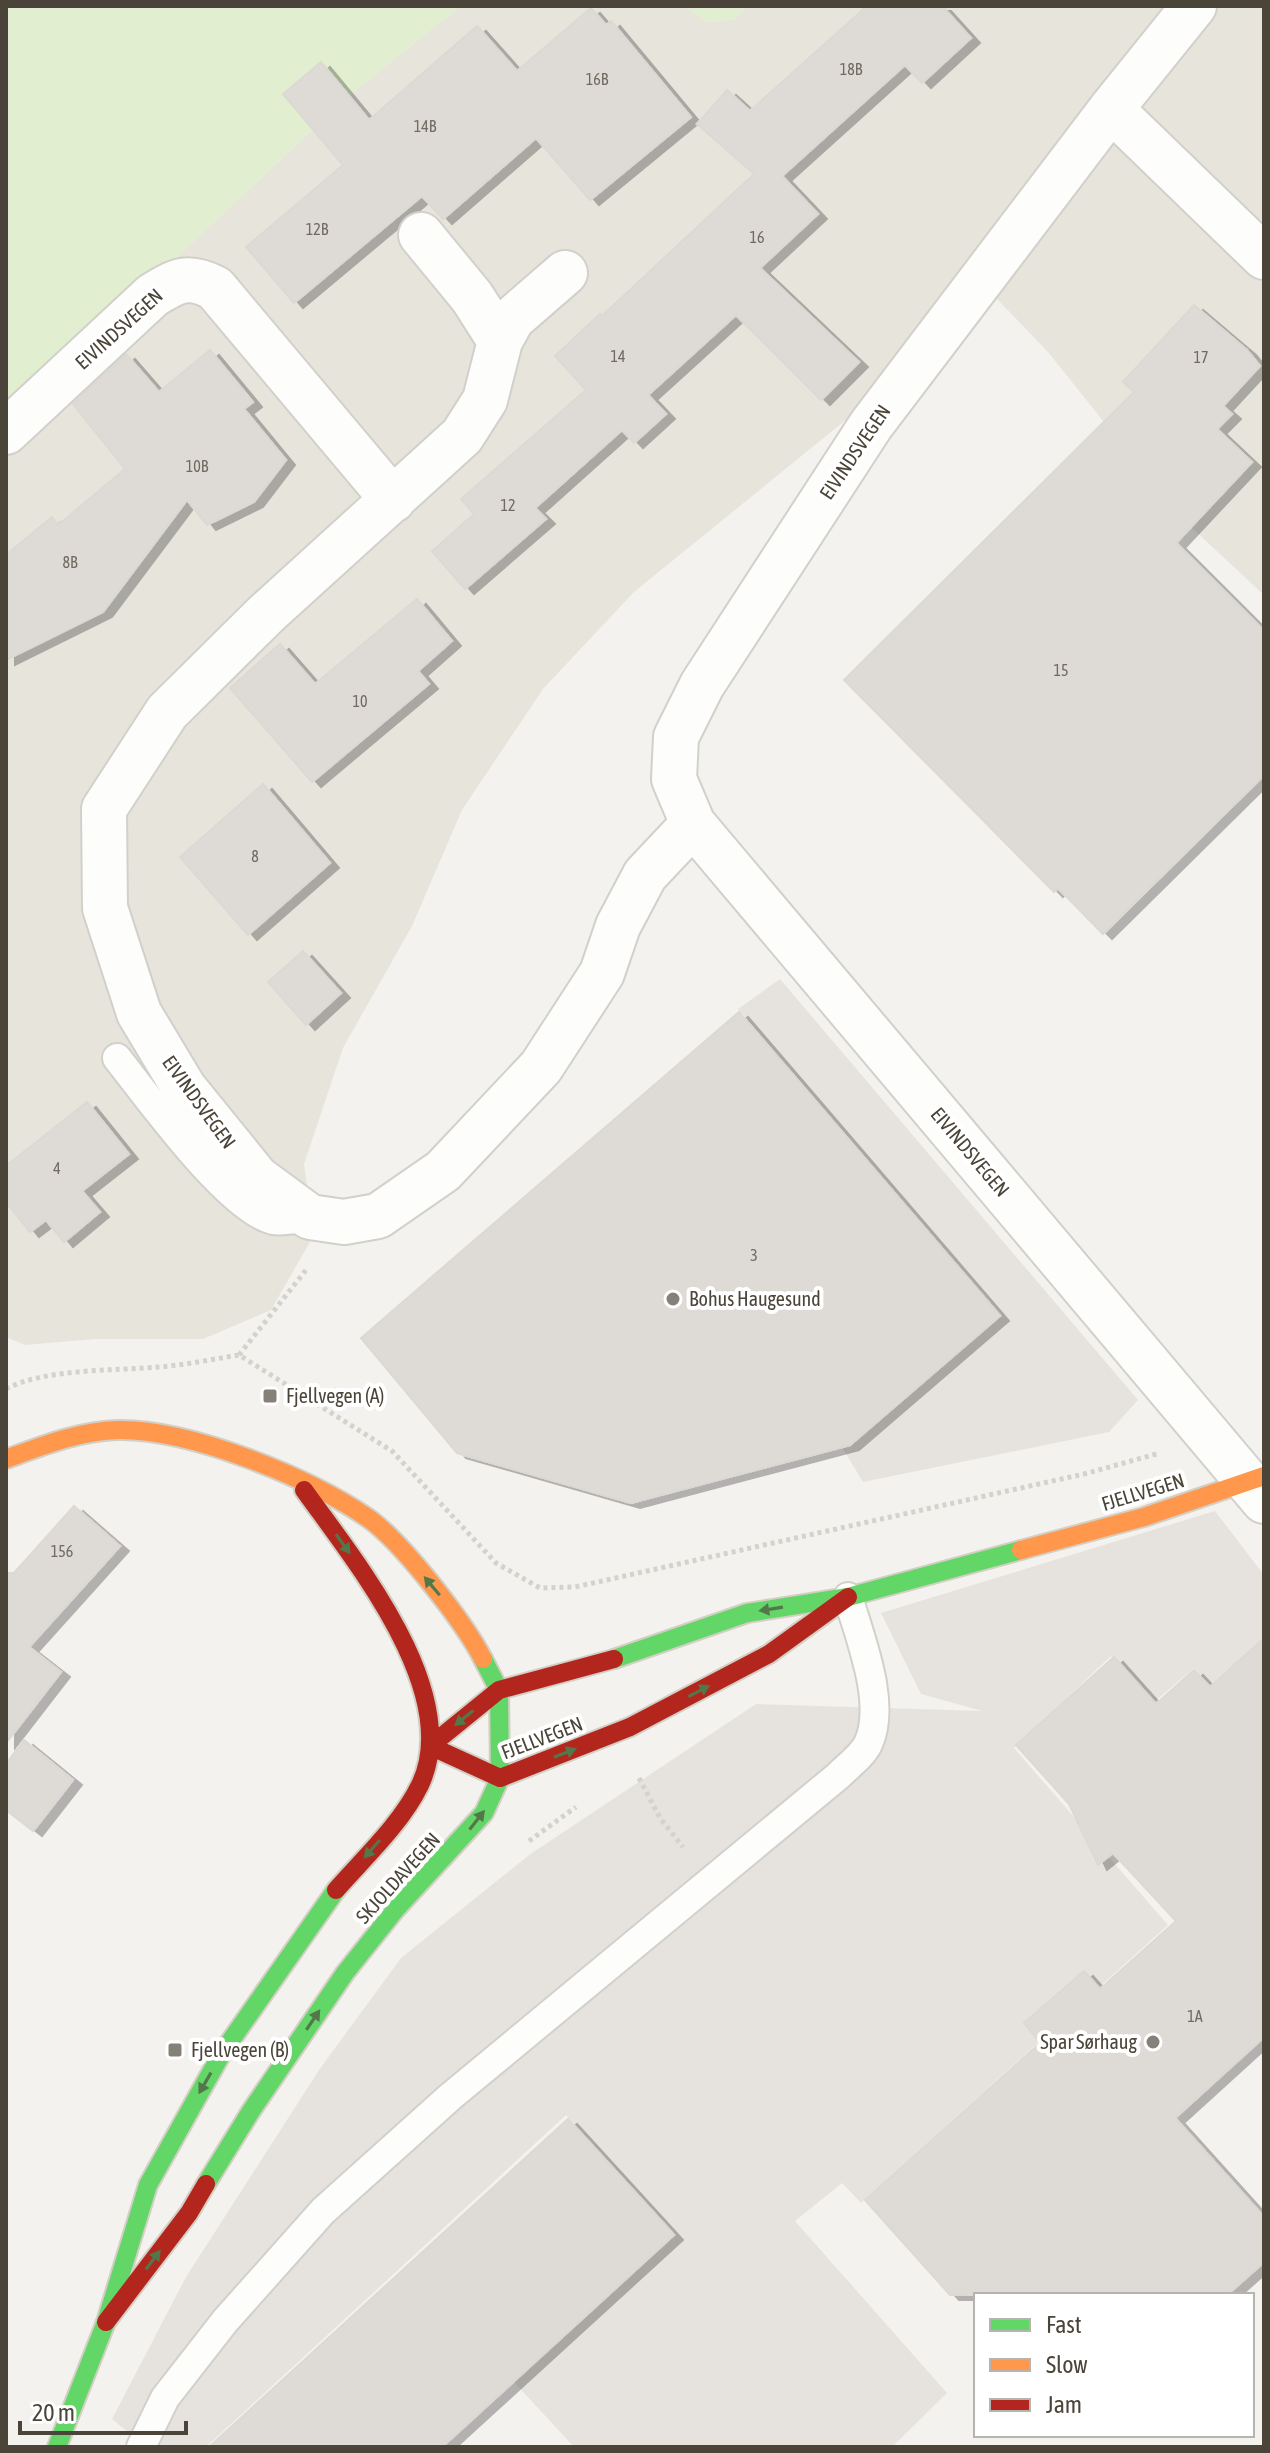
<svg xmlns="http://www.w3.org/2000/svg" width="1270" height="2453" font-family="'Asap Condensed',sans-serif">
  <style>
    .residential { fill: #e7e4dc }
    .green { fill: #e1eecf }
    .parking { fill: #e6e3df }
    .building { fill: #dedbd6; stroke: #dcd9d4; stroke-width: 2; filter: url(#shadow) }
    .lines { fill: none; stroke-linecap: round; stroke-linejoin: round }
    .lane-casing { stroke: #d2d0cb; stroke-width: 32 }
    .street-casing { stroke: #d2d0cb; stroke-width: 48 }
    .fast-casing { stroke: #d3cfc5; stroke-width: 22 }
    .slow-casing { stroke: #d3cfc5; stroke-width: 22 }
    .jam-casing { stroke: #d3cfc5; stroke-width: 22 }
    .path { stroke: #d3d2cc; stroke-width: 5; stroke-dasharray: 4 4; stroke-linecap: butt }
    .lane { stroke: #fdfdfc; stroke-width: 28 }
    .street { stroke: #fdfdfc; stroke-width: 44 }
    .fast { stroke: #63d668; stroke-width: 18 }
    .slow { stroke: #ff974d; stroke-width: 18 }
    .jam { stroke: #b3261e; stroke-width: 18 }
    .oneway { fill: #537749 }
    .poi-dot { fill: #868178; stroke: #fff; stroke-width: 3 }
    .labels { text-anchor: middle; stroke-width: 8; stroke-linejoin: round; paint-order: stroke }
    .number-label { font-size: 16px; fill: #706a61 }
    .street-label { font-size: 20px; fill: #4b4439; stroke: #fff }
    .poi-label { font-size: 20px; fill: #4b4439; stroke: #fff; text-anchor: start }
  </style>
  <defs>
    <filter id="shadow"><feDropShadow dx="9" dy="5" stdDeviation="0" flood-color="#0004"/></filter>
  </defs>
  <rect width="100%" height="100%" fill="#f4f2ee"/>
  <path class="residential" d="M460,6H687L706,23L734,19L746,6H1264V595L1178,515L1048,352L996,298L634,592L543,689L462,810L412,926L343,1048L304,1164L314,1235L271,1310L203,1339H95L25,1345L6,1337V423L101,339L180,254L344,100Z"/>
  <path class="green" d="M6,6H460L344,100L180,254L101,339L6,423Z
    M687,6H746L734,19L706,23Z"/>
  <path class="parking" d="M780,979L1138,1400L1109,1432L863,1482L843,1449L1002,1315L738,1009Z
    M1215,1511L1264,1575V1638L1210,1686L1194,1668L1153,1703L1111,1656L1014,1748L1168,1925L861,2203L842,2183L795,2221L947,2393L892,2447H574L513,2381L674,2232L566,2115L206,2447H146L112,2419L186,2277L319,2070L401,1958L529,1855L756,1704L982,1711L921,1694L881,1613Z"/>
  <path class="building" d="M867,6H942L971,38L922,83L905,65L782,176L818,214L760,268L859,362L821,400L736,315L648,395L666,414L634,443L622,430L535,508L546,519L465,589L432,551L474,514L461,499L586,390L555,356L600,314L602,316L754,174L697,124L727,90L750,111Z
    M591,8L606,25L611,21L691,117L590,200L536,138L443,219L422,196L294,303L246,247L343,165L283,94L321,62L369,120L477,26L517,71Z
    M1194,305L1247,350L1260,366L1223,406L1232,414L1217,429L1252,462L1176,543L1264,631V775L1103,934L1058,888L1054,892L844,680L1134,392L1123,382Z
    M210,350L253,402L244,409L286,460L254,502L207,525L187,500L103,612L6,660V555L52,517L58,525L125,469L73,404L126,354L159,392Z
    M417,599L452,641L418,671L429,684L312,782L230,688L280,644L315,684Z
    M263,784L330,863L248,935L180,857Z
    M303,951L341,993L306,1025L268,982Z
    M739,1012L1000,1316L850,1445L631,1503L457,1453L361,1338Z
    M87,1102L129,1154L82,1191L100,1212L64,1242L46,1220L30,1232L6,1202V1166Z
    M74,1506L120,1546L29,1647L61,1672L6,1743V1573H14Z
    M1264,1638V2037L1175,2118L1264,2217V2262L1227,2295H950L865,2200L1040,2043L1024,2023L1084,1971L1100,1989L1176,1921L1113,1853L1098,1865L1069,1804L1016,1745L1114,1657L1156,1704L1194,1670L1210,1687Z
    M24,1740L73,1780L33,1831L6,1810V1764Z
    M568,2119L674,2235L442,2447H209Z"/>
  <g class="lines">
    <g class="lane-casing">
      <path id="lane" d="M117,1058C147,1096 229,1210 273,1220C284,1222 299,1218 310,1217
        M141,2447L165,2398L225,2321L323,2211L450,2097L838,1776C848,1766 862,1756 868,1744C887,1704 860,1638 848,1597"/>
    </g>
    <g class="street-casing">
      <path id="street" d="M1194,6L1111,109L871,425L702,685L676,737L674,779L693,824L1264,1501
        M1111,109L1264,257
        M421,235L472,297L500,341
        M565,273L512,319L500,341L485,400L462,436L266,614L167,712L104,809L105,908L139,1013L184,1088L257,1178L310,1217L344,1222L378,1216L443,1171L541,1067L602,973L618,926L645,875L693,824
        M6,432L153,295C178,280 188,274 215,288L393,500"/>
    </g>
    <g class="fast-casing">
      <path id="fast" d="M614,1659L747,1613L848,1597L1021,1550
        M206,2184L251,2111L345,1973L396,1909L484,1813L500,1778L499,1690L483,1659
        M57,2447L106,2322L148,2185L222,2053L336,1890"/>
    </g>
    <g class="slow-casing">
      <path id="slow" d="M6,1459C42,1446 79,1431 118,1430C190,1429 308,1477 368,1518C402,1542 464,1622 483,1659
        M1021,1550L1144,1517L1264,1476"/>
    </g>
    <g class="jam-casing">
      <path id="jam" d="M304,1490C354,1560 464,1693 420,1785C401,1824 364,1858 336,1890
        M614,1659L499,1690L430,1746L500,1778L630,1727L769,1654L848,1597
        M106,2322L189,2213L206,2184"/>
    </g>
    <path class="path" d="M239,1355L306,1270
      M6,1389C46,1368 115,1371 159,1367C186,1365 213,1359 239,1355L392,1451L496,1563L540,1588L575,1587L1084,1474L1160,1453
      M639,1778L660,1818L683,1847
      M529,1841L576,1807"/>
    <use href="#lane" class="lane"/>
    <use href="#street" class="street"/>
    <use href="#fast" class="fast"/>
    <use href="#slow" class="slow"/>
    <use href="#jam" class="jam"/>
  </g>
  <defs><path id="oneway-solid" d="M-6-.8H1V-3.2L6.5 0L1 3.2V.8H-6Z" transform="scale(2)"/></defs>
  <g class="oneway">
    <use href="#oneway-solid" transform="translate(343 1544) rotate(54)"/>
    <use href="#oneway-solid" transform="translate(432 1586) rotate(-130)"/>
    <use href="#oneway-solid" transform="translate(771 1609) rotate(171)"/>
    <use href="#oneway-solid" transform="translate(699 1691) rotate(-28)"/>
    <use href="#oneway-solid" transform="translate(464 1718) rotate(141)"/>
    <use href="#oneway-solid" transform="translate(565 1753) rotate(-21)"/>
    <use href="#oneway-solid" transform="translate(477 1820) rotate(-52)"/>
    <use href="#oneway-solid" transform="translate(372 1849) rotate(131)"/>
    <use href="#oneway-solid" transform="translate(313 2020) rotate(-56)"/>
    <use href="#oneway-solid" transform="translate(205 2083) rotate(120)"/>
    <use href="#oneway-solid" transform="translate(153 2260) rotate(-53)"/>
  </g>
  <g class="poi-dot">
    <circle cx="673" cy="1299" r="8"/>
    <rect x="262" y="1388" width="16" height="16" rx="4"/>
    <circle cx="1153" cy="2042" r="8"/>
    <rect x="167" y="2042" width="16" height="16" rx="4"/>
  </g>
  <g class="labels">
    <g class="number-label">
      <text x="851" y="75">18B</text>
      <text x="597" y="85">16B</text>
      <text x="425" y="132">14B</text>
      <text x="317" y="235">12B</text>
      <text x="757" y="243">16</text>
      <text x="618" y="362">14</text>
      <text x="1201" y="363">17</text>
      <text x="197" y="472">10B</text>
      <text x="508" y="511">12</text>
      <text x="70" y="568">8B</text>
      <text x="1061" y="676">15</text>
      <text x="360" y="707">10</text>
      <text x="255" y="862">8</text>
      <text x="57" y="1174">4</text>
      <text x="754" y="1261">3</text>
      <text x="62" y="1557">156</text>
      <text x="1195" y="2022">1A</text>
    </g>
    <g class="street-label">
      <text transform="translate(119 329) rotate(-42)" y="7">EIVINDSVEGEN</text>
      <text transform="translate(855 452) rotate(-56)" y="7">EIVINDSVEGEN</text>
      <text transform="translate(199 1102) rotate(54)" y="7">EIVINDSVEGEN</text>
      <text transform="translate(970 1152) rotate(50)" y="7">EIVINDSVEGEN</text>
      <text transform="translate(1143 1492) rotate(-17)" y="7">FJELLVEGEN</text>
      <text transform="translate(542 1738) rotate(-21)" y="7">FJELLVEGEN</text>
      <text transform="translate(398 1878) rotate(-48)" y="7">SKJOLDAVEGEN</text>
    </g>
    <g class="poi-label">
      <text x="689" y="1306">Bohus Haugesund</text>
      <text x="286" y="1403">Fjellvegen (A)</text>
      <text x="1137" y="2049" text-anchor="end">Spar Sørhaug</text>
      <text x="191" y="2057">Fjellvegen (B)</text>
    </g>
  </g>
  <rect width="1270" height="2453" fill="none" stroke="#4b4439" stroke-width="16"/>
  <rect x="974" y="2293" width="280" height="144" fill="#ffffff" stroke="#b7b4b0" stroke-width="2"/>
  <rect x="990" y="2319" width="40" height="12" fill="#63d668" stroke="#b7b4b0" stroke-width="2"/>
  <text x="1046" y="2333" font-size="24" fill="#4b4439">Fast</text>
  <rect x="990" y="2359" width="40" height="12" fill="#ff974d" stroke="#b7b4b0" stroke-width="2"/>
  <text x="1046" y="2373" font-size="24" fill="#4b4439">Slow</text>
  <rect x="990" y="2399" width="40" height="12" fill="#b3261e" stroke="#b7b4b0" stroke-width="2"/>
  <text x="1046" y="2413" font-size="24" fill="#4b4439">Jam</text>
  <path d="M20 2421v12h166v-12" fill="none" stroke="#4b4439" stroke-width="4"/>
  <text x="32" y="2421" font-size="24" fill="#4b4439" stroke="#ffffff" stroke-width="6" paint-order="stroke">20 m</text>
</svg>
